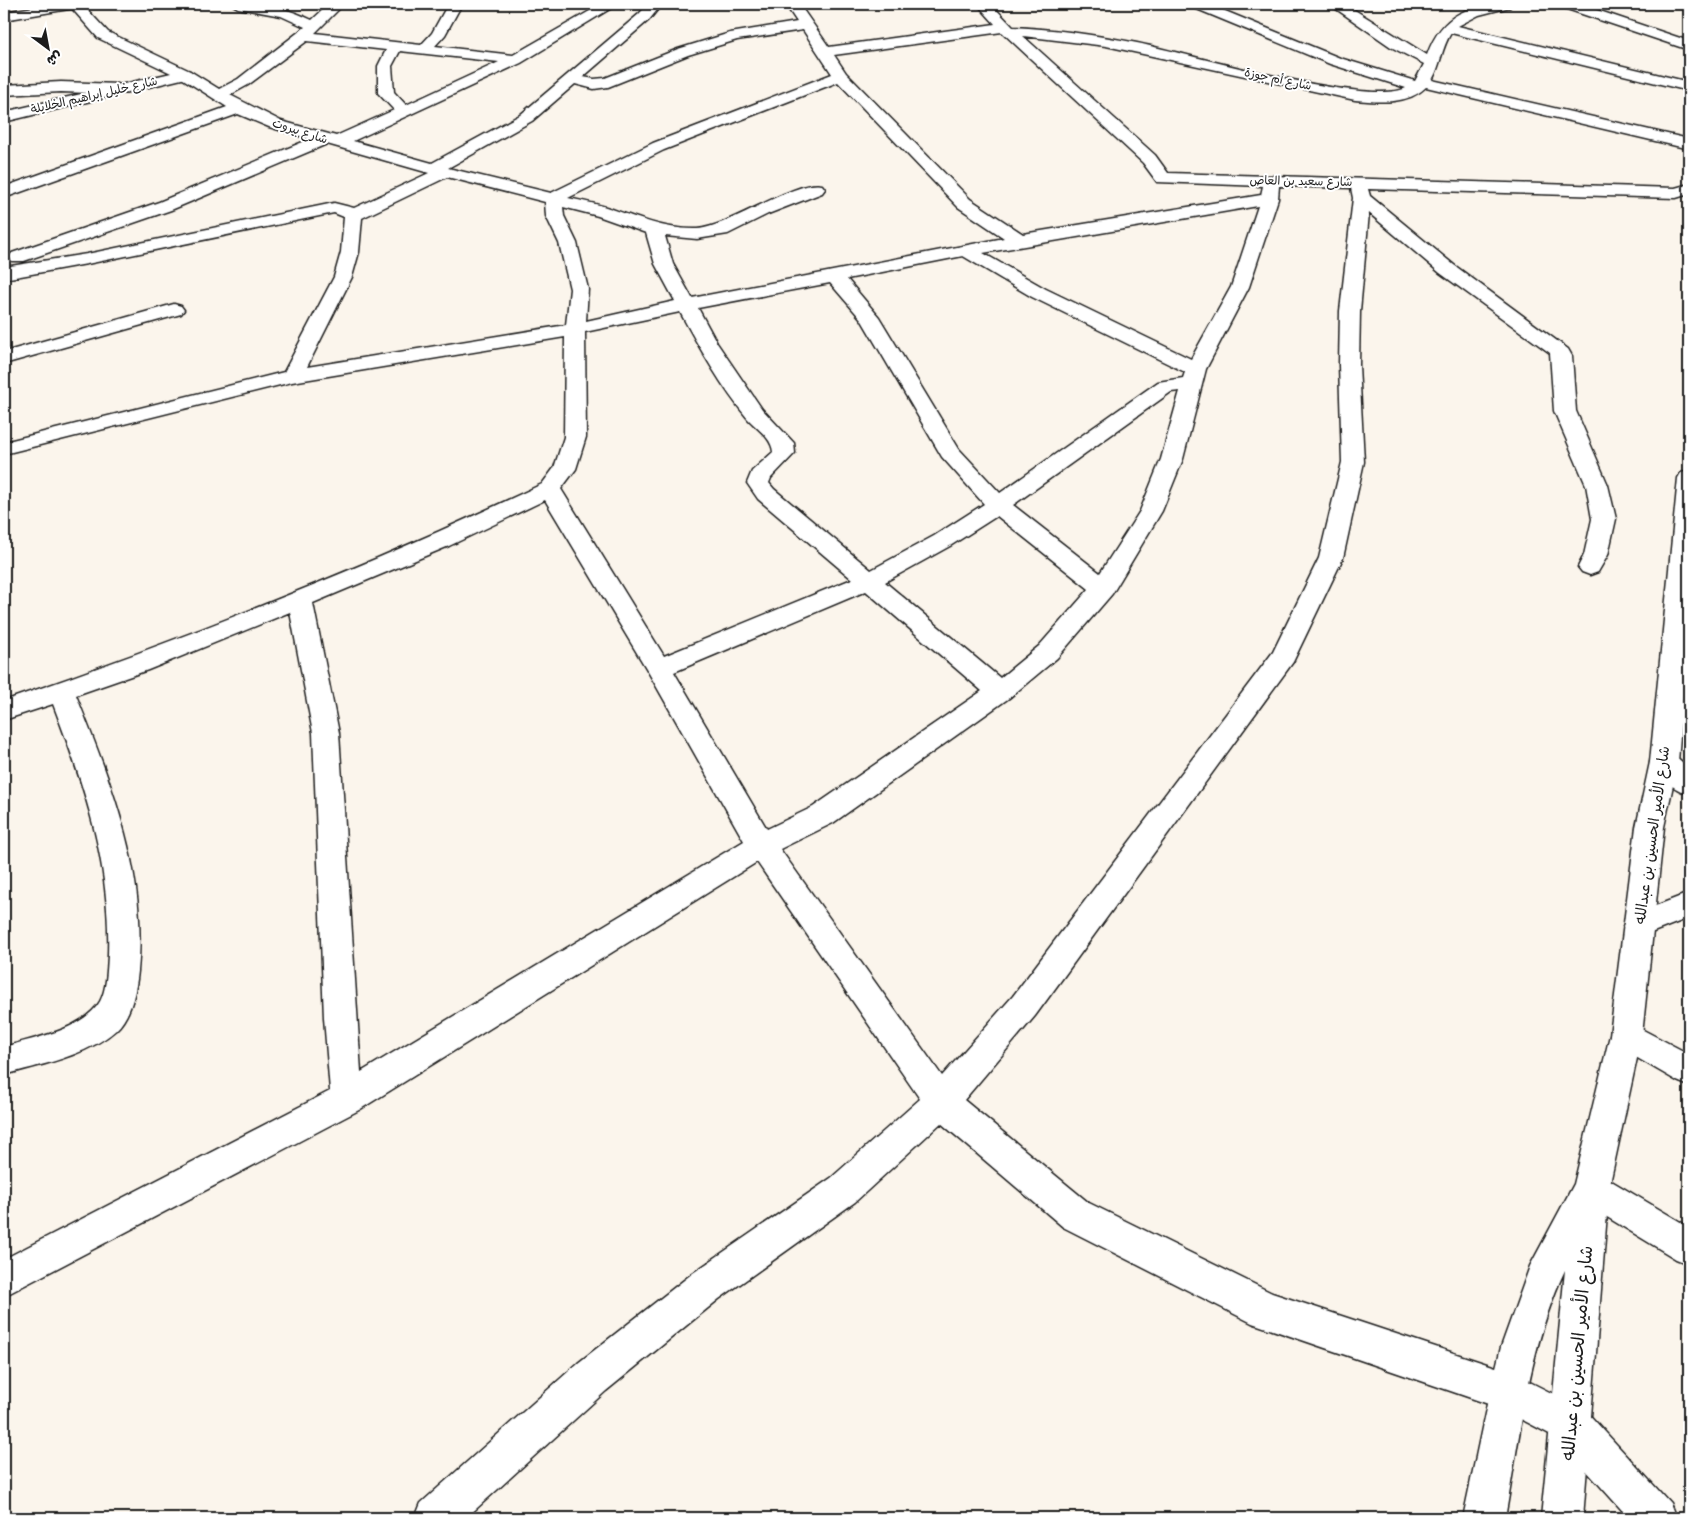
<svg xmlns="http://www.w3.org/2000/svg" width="1693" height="1522" font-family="Sriracha,'Playpen Sans Arabic',sans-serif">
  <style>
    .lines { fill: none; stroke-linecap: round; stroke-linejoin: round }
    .street-casing { stroke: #1c1c1c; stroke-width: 3 }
    .secondary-casing { stroke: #1c1c1c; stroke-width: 3 }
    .street { fill: #fff; fill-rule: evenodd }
    .secondary { fill: #fff; fill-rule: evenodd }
    .labels { text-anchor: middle; stroke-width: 4; stroke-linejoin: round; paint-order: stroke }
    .far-street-label { font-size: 12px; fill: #1c1c1c; stroke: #fff }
    .street-label { font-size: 15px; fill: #1c1c1c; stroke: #fff }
    .near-street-label { font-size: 18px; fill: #1c1c1c; stroke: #fff }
  </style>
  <rect width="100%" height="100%" fill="#fbf5ec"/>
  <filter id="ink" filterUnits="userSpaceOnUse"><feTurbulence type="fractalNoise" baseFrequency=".02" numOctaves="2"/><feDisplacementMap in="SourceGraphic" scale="10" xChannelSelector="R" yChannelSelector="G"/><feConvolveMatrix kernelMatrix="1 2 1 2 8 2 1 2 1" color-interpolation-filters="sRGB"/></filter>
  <g filter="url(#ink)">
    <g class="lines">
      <g class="street-casing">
        <path id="street" d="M52,4H82L75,8L4,20V12Z
          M231,4C261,2 286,7 312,20L329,4H344L315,33L421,45L432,33L448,4H462L445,35L435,46L513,55L602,4H618L521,63L353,141L432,163L520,115L639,14L648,4H662L649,20L583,77L594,79L605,78L678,49L730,33L797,22L785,4H799L829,47L995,24L977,4H991L1013,27C1055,29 1096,35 1137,43C1187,53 1368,107 1406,88L1330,64L1192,7L1190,4H1208L1340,58L1415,81L1424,64L1391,47L1329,4H1345L1427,55C1442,13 1469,4 1512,4L1510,7L1479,15L1458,26L1689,82V91L1451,33C1441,49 1441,65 1432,80L1689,139V149L1426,87C1408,105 1379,102 1355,100L1106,46L1023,36L1155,155L1168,173L1675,188L1689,184V194L1676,198L1368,189L1370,196L1454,265L1568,349L1572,356L1576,411L1608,485L1616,519L1608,555L1598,572L1590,575L1582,572L1578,567L1584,555L1592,519L1586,485L1554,411L1550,353L1440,273L1369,213L1360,311L1359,365L1364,462L1343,558L1293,662L1035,1016L964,1100L1089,1203L1272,1293L1508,1371L1585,1410L1670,1503L1676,1518H1629L1557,1438L1500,1408L1252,1323L1063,1227L941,1123L855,1202L719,1299L606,1391L466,1518H415L421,1503L578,1363L693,1273L831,1178L920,1099L757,862L359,1110L4,1296V1259L330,1091L324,1018L313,733L290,612L148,670L76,695C111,783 148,874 138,971C136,991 131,1016 116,1030C87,1056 40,1065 4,1075V1047C33,1038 76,1032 97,1006C107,994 107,970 108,955C111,864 85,788 53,704L4,720V701C187,638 367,567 542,484L554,468L564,437L565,337L292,382L4,454V442L284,372L334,277L341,252L344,217L334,213L87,264L4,279V267L87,254L334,203L354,208L429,173L327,144L171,210L24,261H12L9,257L12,253L159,202L310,139L269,127L238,114L4,198V187L227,107L180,77L178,74L180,71H190L219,89L238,79L305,27L281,16L238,8ZM803,30L832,74L653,143L551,193L448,168L532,121L575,84L594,89L608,87L688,55L737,40ZM1002,32L1143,163L1157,182L1263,186L1261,195L1023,234L970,199L846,73L834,55ZM307,41L386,50L378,66V93L394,110L336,136L281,121L230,95L248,85ZM400,51L499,62L406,105L394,92L392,66ZM838,82L958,207L1004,238L692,298L673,264L665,236L697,239L728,234L768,214L822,193L825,189L822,185C796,179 730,227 697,229C667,230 640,219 612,209C598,204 583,201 568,198L664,150ZM447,177L545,202L546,216L559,243L570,289L566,325L307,367L352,277L359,252L362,218ZM1279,186L1351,188L1353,198L1340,311L1339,365L1342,462L1319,558L1273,652L1013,996L942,1076L780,849L833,823L1009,698L1057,658L1112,594L1162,511L1183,459L1206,369L1249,287L1278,199ZM1258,206L1231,287L1191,359L1046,289L983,253ZM563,207L598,216L646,233L655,264L675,301L586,321L588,289L577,243L564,216ZM963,256L1032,297L1185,372L1183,378L1158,382L1000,493L959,449L879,317L847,279ZM830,283L861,319L942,457L984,504L934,536L871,570L774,489L769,483L771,478L795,453L794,443L762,409L717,343L698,308ZM680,312C699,347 722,388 748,419C757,429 772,438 773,452L752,471L747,483L758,499L852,579L664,656L561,489L576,469L586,437L585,332ZM1180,391L1161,459L1140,511L1100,573L1013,505L1171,392ZM545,500L646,668L744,841L361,1072L339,733L313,603L449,546ZM997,516L1089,589L1039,646L1000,678L885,582L950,546ZM866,591L982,691L813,807L767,829L674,672Z
          M61,82L118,84L126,89L118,94L61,92L4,95V85Z
          M174,304L181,306L184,310L181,314L4,364V352Z
          M1664,752L1674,755L1689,768V794C1674,790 1658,776 1650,762L1654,755Z
          M1689,893V918L1638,938L1627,935L1623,926L1627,917Z
          M1626,1021L1689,1054V1086L1677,1081L1615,1045L1610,1035L1615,1025Z
          M1591,1171L1603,1176L1689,1227V1264L1676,1259L1579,1200L1573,1188L1579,1176Z"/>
      </g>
      <g class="secondary-casing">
        <path id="secondary" d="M68,4H82L108,32L190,71L192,74L190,77L4,122V112L171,73L98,38Z
          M1559,4H1579L1689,41V50L1561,7Z
          M1689,471V616L1678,762L1664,827L1642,1035L1609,1188L1583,1518H1541L1565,1270C1529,1346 1520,1436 1505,1518H1463L1487,1404L1501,1347L1530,1266L1574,1184L1610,1035L1636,827L1650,762L1678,478L1681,473Z"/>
      </g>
      <use href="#street" class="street"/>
      <use href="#secondary" class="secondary"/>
    </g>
  </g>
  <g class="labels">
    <g class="far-street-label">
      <text transform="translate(1278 79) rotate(12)" y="4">شارع أم جوزة</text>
      <text transform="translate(94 95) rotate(-13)" y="4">شارع خليل إبراهيم الخلايلة</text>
      <text transform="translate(300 131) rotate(18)" y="4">شارع بيروت</text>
      <text transform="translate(1301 181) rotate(1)" y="4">شارع سعيد بن العاص</text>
    </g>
    <g class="street-label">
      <text transform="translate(1652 835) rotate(-82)" y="5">شارع الأمير الحسين بن عبدالله</text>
    </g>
    <g class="near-street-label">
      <text transform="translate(1577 1353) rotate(-85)" y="6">شارع الأمير الحسين بن عبدالله</text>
    </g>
  </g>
  <rect width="1693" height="1522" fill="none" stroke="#fff" stroke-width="20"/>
  <rect x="10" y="10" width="1673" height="1502" fill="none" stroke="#1c1c1c" stroke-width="2" filter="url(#ink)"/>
  <g transform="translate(48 48) rotate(148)" stroke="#ffffff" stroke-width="4" paint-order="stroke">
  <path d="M0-4L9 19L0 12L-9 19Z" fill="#1c1c1c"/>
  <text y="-8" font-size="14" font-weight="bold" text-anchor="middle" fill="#1c1c1c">ش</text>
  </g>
</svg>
